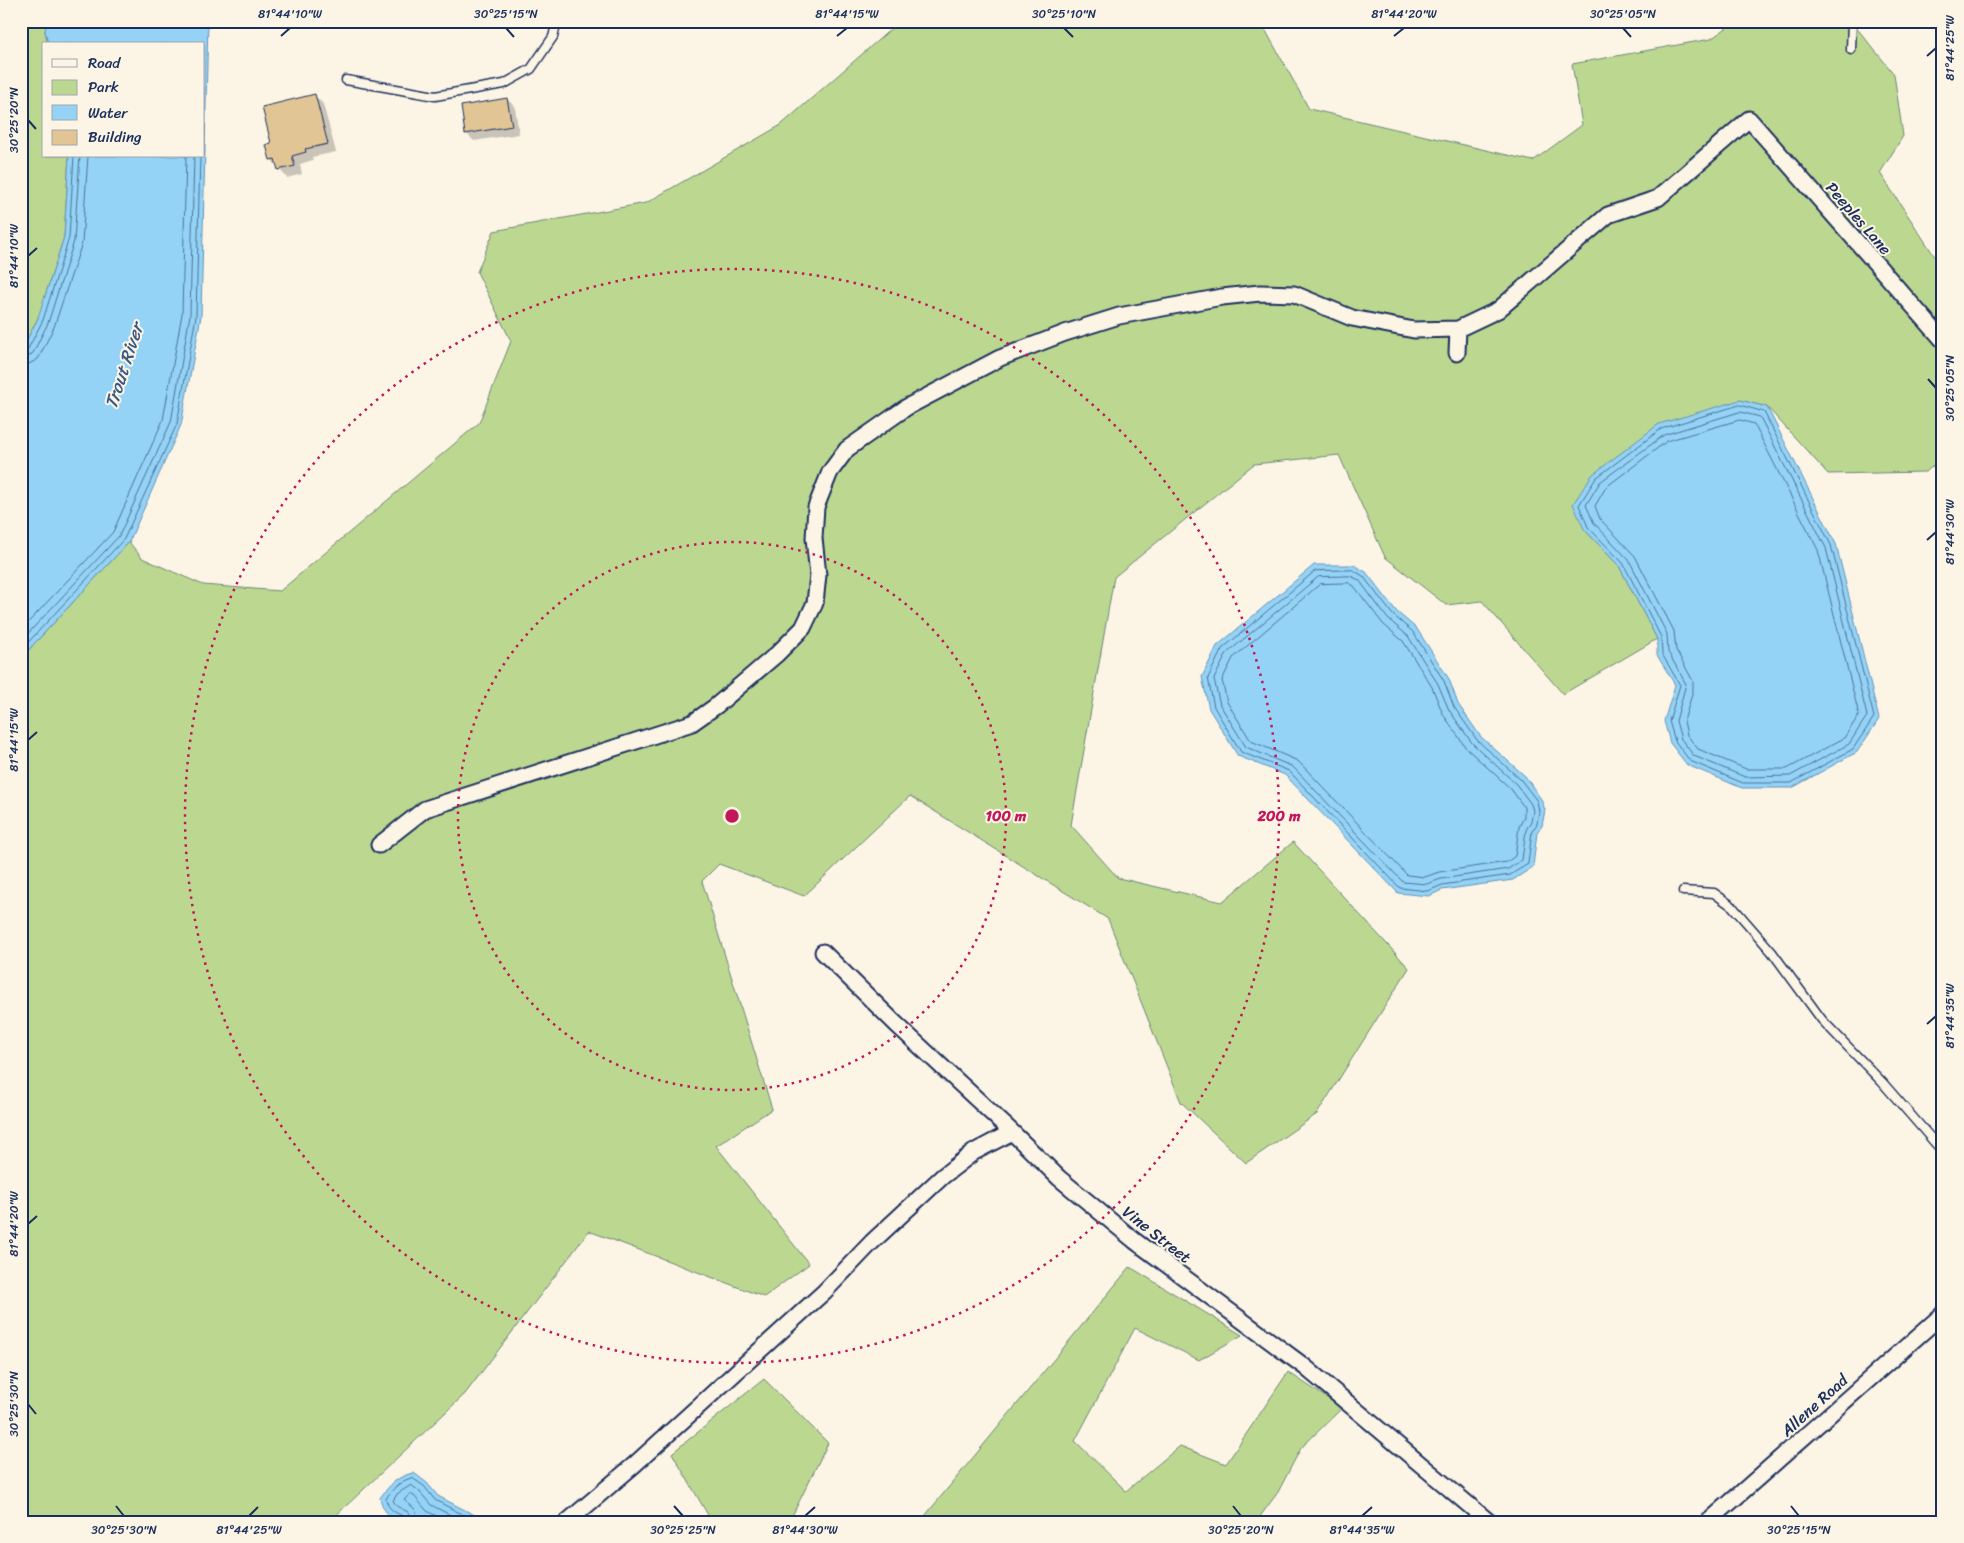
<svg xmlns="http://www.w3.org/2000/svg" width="1964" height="1543" font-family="Sriracha,sans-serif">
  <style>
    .green { fill: #bcd890; stroke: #6c8477 }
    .water { fill: #94d3f5; stroke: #6491b9 }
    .shadow { fill: #0003 }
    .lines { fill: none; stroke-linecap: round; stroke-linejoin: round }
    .shore { stroke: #4b719a; stroke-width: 1 }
    .building { fill: #e1c595; stroke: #1b2f5e }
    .service-casing { stroke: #1b2f5e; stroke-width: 11 }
    .minor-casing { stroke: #1b2f5e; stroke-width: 19 }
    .service { stroke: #fcf5e5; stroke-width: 8 }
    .minor { stroke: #fcf5e5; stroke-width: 15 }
    .ticks { fill: none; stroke: #1b2f5e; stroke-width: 2 }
    .ring { fill: none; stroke: #c2185b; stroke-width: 2.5; stroke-dasharray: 2.5 5 }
    .labels { text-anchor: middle; stroke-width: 4; stroke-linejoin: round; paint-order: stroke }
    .street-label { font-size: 16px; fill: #1b2f5e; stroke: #fcf5e5 }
    .water-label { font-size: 18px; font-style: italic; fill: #395884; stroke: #fcf5e5 }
    .centre { fill: #c2185b; stroke: #fcf5e5; stroke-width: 2.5 }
    .ring-label { font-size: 15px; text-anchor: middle; font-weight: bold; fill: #c2185b; stroke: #fcf5e5; stroke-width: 4; stroke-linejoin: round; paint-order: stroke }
    .neatline { fill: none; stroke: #1b2f5e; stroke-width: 2 }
    .ticks-label { font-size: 12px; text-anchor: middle; fill: #1b2f5e }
  </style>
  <rect width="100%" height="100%" fill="#fcf5e5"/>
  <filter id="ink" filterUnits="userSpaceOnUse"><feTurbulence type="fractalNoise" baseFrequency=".02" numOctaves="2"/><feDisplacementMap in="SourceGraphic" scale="10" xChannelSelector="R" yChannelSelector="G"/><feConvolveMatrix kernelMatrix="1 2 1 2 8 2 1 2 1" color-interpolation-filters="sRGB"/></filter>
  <g filter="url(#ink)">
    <path class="green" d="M21,21H47L45,31L48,44H44V156H69L64,237L38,318L21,351Z
      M900,21H1271L1262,24L1309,109L1533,161L1582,125L1572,64L1711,39L1736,21H1851L1894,74L1903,136L1880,173L1943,269V459L1925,472L1828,474L1767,407L1740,400L1584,529L1619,566L1657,639L1563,694L1482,601L1446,605L1385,557L1339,455L1254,464L1114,577L1071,825L1118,878L1222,902L1293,842L1409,968L1317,1114L1246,1163L1181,1102L1108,919L910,796L804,896L719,864L702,881L772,1109L716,1146L809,1264L764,1297L589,1231L465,1394L329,1522H21V658L129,542L142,558L203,585L280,591L479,423L511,341L477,272L494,231L646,203L781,125Z
      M1130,1267L1242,1335L1199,1360L1135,1328L1075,1441L1126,1491L1180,1446L1226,1464L1288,1372L1342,1408L1301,1448L1278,1492L1256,1522H920Z
      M764,1379L828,1443L789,1522H712L672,1453Z"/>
    <path class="water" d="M47,21H208L201,316L181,425L129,542L21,658V351L38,318L64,237L69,156H204V44H48L45,31Z
      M1740,400L1767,407L1836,544L1879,719L1857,752L1792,788H1742L1687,765L1670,743L1664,721L1675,685L1657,655V639L1619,566L1584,529L1573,504L1592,475L1659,424Z
      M1314,565H1354L1366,572L1397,612L1417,629L1449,679L1458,704L1481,737L1525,776L1541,799L1545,810L1542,826L1537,832L1533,867L1513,880L1442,890L1429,896L1398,893L1285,775L1238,756L1209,709L1202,677L1217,646Z
      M414,1473L427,1483L438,1496L488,1522C466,1522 409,1527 392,1517C385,1513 382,1506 380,1498C389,1485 399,1475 414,1473Z"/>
    <path class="shadow" d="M315,96L323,104L336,152L312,157L313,160L300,164L302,174L287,178L271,159L273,144Z
      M507,99L515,107L519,134L474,141L466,133Z"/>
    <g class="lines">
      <path class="shore" d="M21,352L28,349L43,320L69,238L74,156
        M21,358L28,357L33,353L48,323L74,241L80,156
        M21,365L29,364L38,359L54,327L82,243L88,156
        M1740,405L1764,412L1831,545L1874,717L1853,749L1791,783H1743L1690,761L1675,741L1669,721L1680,685L1662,654L1661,637L1623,563L1588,527L1579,505L1596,478L1661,429Z
        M1740,412L1760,417L1826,548L1867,716L1849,744L1790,776L1745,777L1694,756L1681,739L1676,721L1686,684L1668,652L1667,634L1629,560L1594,523L1586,505L1600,482L1664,435Z
        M1740,420L1754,424L1818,550L1859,715L1844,738L1787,769H1746L1698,749L1687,735L1684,721L1693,691V681L1676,650L1674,631L1635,556L1600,519L1595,506L1606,487L1667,441Z
        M1353,570L1363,576L1393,615L1413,632L1444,681L1454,707L1477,740L1521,780L1537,801L1539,811L1537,824L1532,831L1528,864L1510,875L1442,885L1428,891L1400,888L1289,771L1241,752L1214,707L1208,678L1222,649L1315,571Z
        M1351,576L1359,580L1388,619L1408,636L1438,684L1449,710L1472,743L1516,784L1531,804L1533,811L1531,821L1526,830L1522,860L1508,869L1441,879L1427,884L1403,882L1293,767L1246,747L1220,705L1214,679L1227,653L1318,577Z
        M1349,583L1354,586L1383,624L1403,641L1432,687L1443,714L1466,748L1511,789L1524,807V817L1519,827L1515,856L1507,862L1439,872L1425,877L1407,875L1298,761L1251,741L1227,702L1222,680L1233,658L1320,584Z
        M21,630L113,532L163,420L182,314L186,156
        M21,641L119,536L171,422L190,315L194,156
        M21,650L124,539L177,424L196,316L200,156
        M405,1522L403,1516C394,1512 388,1509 386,1499C392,1489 401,1480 412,1478L424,1486L435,1500L477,1522
        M412,1522L408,1512L398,1507L393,1501L397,1494L411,1485L419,1491L431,1505L464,1522
        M419,1522L415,1509L404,1500L410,1494L414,1496L427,1511L447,1522"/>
    </g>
    <path class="building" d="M315,94L328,144L305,149L306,152L292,156L295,166L278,170L275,159L270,160L266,145L271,143L262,107Z
      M507,98L512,126L465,134L461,106Z"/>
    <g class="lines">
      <g class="service-casing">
        <path id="service" d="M1851,50L1852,21
          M346,80L435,96L504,84L531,69L553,37L557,21
          M1683,891L1714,893L1732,906L1772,952L1822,1020L1882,1082L1943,1152"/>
      </g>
      <g class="minor-casing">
        <path id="minor" d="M1457,353L1458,329
          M379,845L425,809L692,723L716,706L777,654L803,628L815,603L818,575L814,538L816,507L830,472L847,449L907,407L1000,358L1065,333L1119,316L1222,297L1260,293L1294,294L1352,318L1414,330L1458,329L1498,310L1608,215L1658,198L1749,119L1943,340
          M823,952L896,1024L1012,1132L1059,1178L1135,1241L1305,1367L1489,1522
          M567,1522L634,1465L824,1292L872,1242L943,1176L974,1152L1012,1132
          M1708,1522L1943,1314"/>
      </g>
      <use href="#service" class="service"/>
      <use href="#minor" class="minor"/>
    </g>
  </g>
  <path class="ticks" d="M506,28L514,37M1064,28L1073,37M1623,28L1631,37M281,36L290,28M837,36L847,28M1394,36L1404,28M1927,56L1936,48M28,120L36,129M28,256L37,248M1928,379L1936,388M1927,540L1936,532M28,740L37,732M1927,1024L1936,1016M28,1224L37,1216M28,1404L36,1414M116,1506L124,1516M674,1506L683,1516M1233,1506L1241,1516M1791,1506L1799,1516M249,1516L258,1507M805,1516L815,1507M1362,1516L1372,1507"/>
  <g class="ring">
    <circle cx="732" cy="816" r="274"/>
    <circle cx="732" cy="816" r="547"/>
  </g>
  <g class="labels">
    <g class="street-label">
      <text transform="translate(1859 218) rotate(49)" y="6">Peeples Lane</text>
      <text transform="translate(1157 1234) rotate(38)" y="6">Vine Street</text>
      <text transform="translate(1814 1405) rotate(-42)" y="6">Allene Road</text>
    </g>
    <g class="water-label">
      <text transform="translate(124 366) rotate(-72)" y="6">Trout River</text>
    </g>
  </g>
  <circle cx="732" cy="816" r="8" class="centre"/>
  <g class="ring-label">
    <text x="1006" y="821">100 m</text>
    <text x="1279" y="821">200 m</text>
  </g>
  <rect width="1964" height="1543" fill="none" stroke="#fcf5e5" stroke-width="55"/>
  <rect x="42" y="42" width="162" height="115" fill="#fcf5e5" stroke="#a2a6af"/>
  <rect x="52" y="59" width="25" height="8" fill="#fcf5e5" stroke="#a2a6af"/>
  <text x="88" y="68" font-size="15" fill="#1b2f5e">Road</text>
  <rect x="52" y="80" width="25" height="15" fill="#bcd890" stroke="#a2a6af"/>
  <text x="88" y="92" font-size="15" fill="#1b2f5e">Park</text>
  <rect x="52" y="105" width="25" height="15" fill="#94d3f5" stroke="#a2a6af"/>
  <text x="88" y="118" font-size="15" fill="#1b2f5e">Water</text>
  <rect x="52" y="130" width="25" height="15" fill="#e1c595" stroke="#a2a6af"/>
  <text x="88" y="142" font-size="15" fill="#1b2f5e">Building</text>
  <rect x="28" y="28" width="1908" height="1488" class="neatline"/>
  <g class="ticks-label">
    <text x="290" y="18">81°44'10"W</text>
    <text x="506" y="18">30°25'15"N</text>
    <text x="847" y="18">81°44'15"W</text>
    <text x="1064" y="18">30°25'10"N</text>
    <text x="1404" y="18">81°44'20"W</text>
    <text x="1623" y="18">30°25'05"N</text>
    <text transform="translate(1950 48) rotate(-90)" y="4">81°44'25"W</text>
    <text transform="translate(14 120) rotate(-90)" y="4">30°25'20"N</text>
    <text transform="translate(14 256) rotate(-90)" y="4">81°44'10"W</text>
    <text transform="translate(1950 388) rotate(-90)" y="4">30°25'05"N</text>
    <text transform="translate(1950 532) rotate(-90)" y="4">81°44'30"W</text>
    <text transform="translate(14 740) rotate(-90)" y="4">81°44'15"W</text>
    <text transform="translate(1950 1016) rotate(-90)" y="4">81°44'35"W</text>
    <text transform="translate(14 1224) rotate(-90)" y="4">81°44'20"W</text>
    <text transform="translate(14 1404) rotate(-90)" y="4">30°25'30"N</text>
    <text x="124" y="1534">30°25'30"N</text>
    <text x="249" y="1534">81°44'25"W</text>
    <text x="683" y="1534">30°25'25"N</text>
    <text x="805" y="1534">81°44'30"W</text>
    <text x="1241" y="1534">30°25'20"N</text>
    <text x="1362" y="1534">81°44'35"W</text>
    <text x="1799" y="1534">30°25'15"N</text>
  </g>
</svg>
